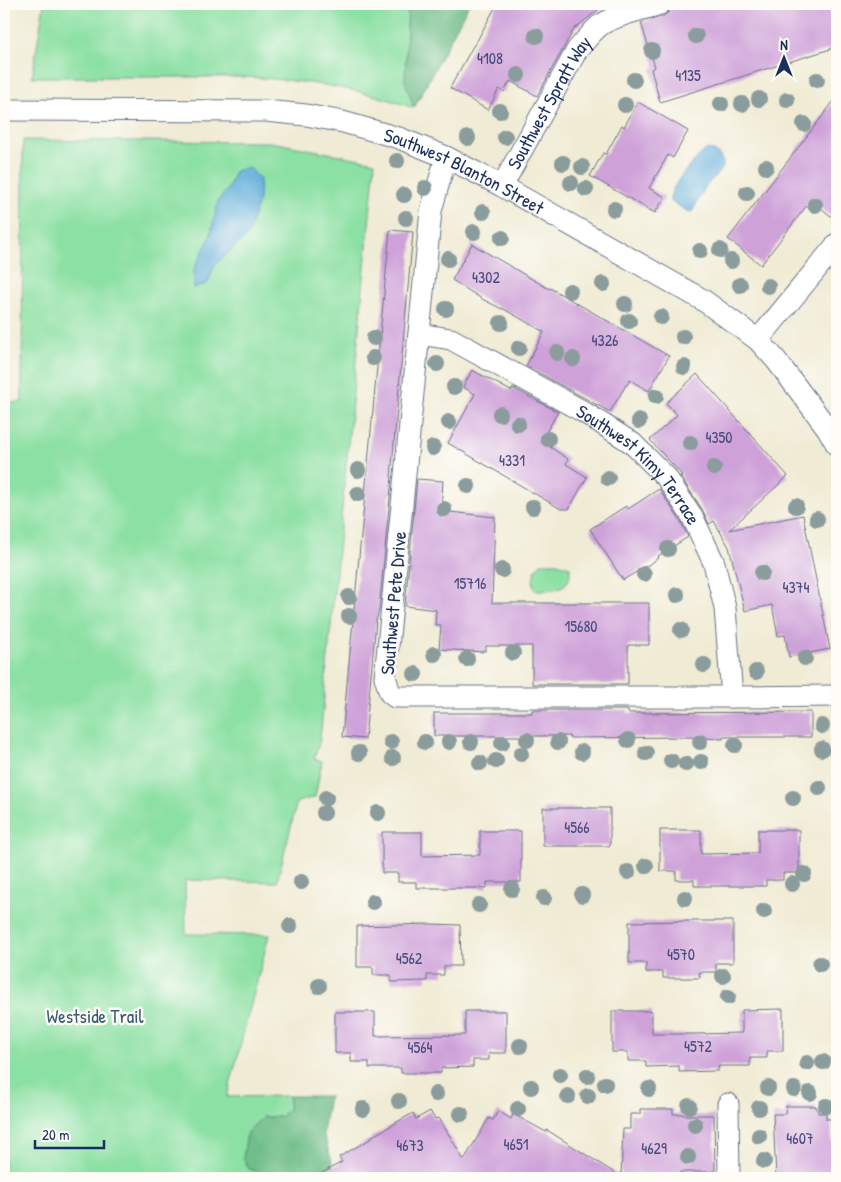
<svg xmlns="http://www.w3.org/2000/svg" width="841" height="1182" font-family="'Patrick Hand',sans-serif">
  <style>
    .green { fill: #8be0a3; stroke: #538880 }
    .forest { fill: #70be89; stroke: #467674 }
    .water { fill: #61adda; stroke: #3e6e9c }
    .building { fill: #cea1d9 }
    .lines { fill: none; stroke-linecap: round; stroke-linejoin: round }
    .street-casing { stroke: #667187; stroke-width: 23 }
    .street { stroke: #fff; stroke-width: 21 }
    .tree { fill: #8a9c9c }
    .labels { text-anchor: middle; stroke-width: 5; stroke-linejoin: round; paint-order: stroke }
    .number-label { font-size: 16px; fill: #484c7d }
    .street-label { font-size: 19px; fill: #1b2f5e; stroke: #fdfcf7 }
    .park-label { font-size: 19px; fill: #375b6f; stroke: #fdfcf7 }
  </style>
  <rect width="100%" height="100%" fill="#fdfcf7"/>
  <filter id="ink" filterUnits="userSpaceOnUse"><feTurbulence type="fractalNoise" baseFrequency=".02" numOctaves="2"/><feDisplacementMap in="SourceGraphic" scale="10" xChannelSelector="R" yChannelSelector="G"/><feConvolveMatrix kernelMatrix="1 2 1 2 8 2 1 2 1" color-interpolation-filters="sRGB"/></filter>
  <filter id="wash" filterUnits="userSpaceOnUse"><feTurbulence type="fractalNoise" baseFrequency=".0096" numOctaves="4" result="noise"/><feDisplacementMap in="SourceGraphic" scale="20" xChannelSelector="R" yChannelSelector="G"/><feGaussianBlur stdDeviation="1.12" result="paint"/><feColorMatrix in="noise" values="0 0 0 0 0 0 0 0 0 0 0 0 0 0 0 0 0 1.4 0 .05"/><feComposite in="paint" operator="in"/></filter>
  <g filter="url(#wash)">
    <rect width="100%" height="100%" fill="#f0ebd4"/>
    <path class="green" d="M44,4H408L405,80L414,108C394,101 375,95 355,91C318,83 281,79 244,77H32Z
      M23,140L271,142L375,162L320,740L314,759L322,761L315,797L297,802L277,882L185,880L186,934L269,935L227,1097L289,1096L288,1110L280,1117H262L268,1175L297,1169L310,1178H4V403L22,402Z
      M541,563H557L570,567C570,571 570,576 569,579C564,591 546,590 535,590C531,581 534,570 541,563Z"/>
    <path class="forest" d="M408,4H469L414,108L405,81Z
      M289,1096H329L323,1133L333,1165L330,1178H310L297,1169L268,1175L249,1169L243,1158L247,1132L262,1117H280L288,1110Z"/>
    <path class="water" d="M707,149C716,149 725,159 723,168L706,186L693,210L692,212L687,211L670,201C669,186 695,158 707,149Z
      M249,167L260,179L259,199L248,235L214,266L208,283L194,288V269L210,237L218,201L228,189L235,171Z"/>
    <g id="blocks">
      <path class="building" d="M497,4H606L574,29L537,96L510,81L504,92L499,89L488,110L450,88L472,48L478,39Z
        M672,4H837V47L660,102L651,69L655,67L641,23L664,16L669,12L672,7Z
        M837,97V221L811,200L761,265L728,239Z
        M638,102L688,131L673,158L668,155L649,188L665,197L655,213L590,176L603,153L606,154L622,125L624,127Z
        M390,230L413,232L391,477H392L379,610L376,621L365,739L342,737Z
        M472,244L549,289L550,288L669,356L649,391L630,380L627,385H626L610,412L526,366L544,332L502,308V309L482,299L452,280Z
        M472,370L511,391L513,388L558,412L541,441L568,459L566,464L587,477L569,509H561L448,443L475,394L463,387Z
        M697,374L788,476L729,530L803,515L830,649L789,657L785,635L778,636L772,605L745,611L729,547L714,521L709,524L702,509L680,476L682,475L650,440L677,415L666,403Z
        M417,479L443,481L441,511L495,517L492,603H649V645H628V684H532V646H486V651L483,650V652L439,649L441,625H435L436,610L405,606Z
        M659,489L681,522L688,537L658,556L659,557L653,562L623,580L590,529L626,506L628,509Z
        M532,710H628V713L811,712V737H723V739L688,737L569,738V736H434V713H532Z
        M543,808H610V846H543Z
        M660,830H701V854L758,853V830H799V873H783V880H766V886H694V880H676V871H660Z
        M480,831H521V882H487V888H416V882H398V873H382V832H422V856L480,855Z
        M692,921H733V963H716V972H699L700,978H663V972H646V963H629V922Z
        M430,924L460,925L461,966H444V975H427V981L391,982V975H373V967H357V926Z
        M783,1009V1051H767V1058H750V1066H718V1071L679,1072V1066L646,1067V1061H628V1052H612V1011H652V1034H694L742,1033V1010Z
        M465,1011H506V1053H489V1060H473V1067L441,1068V1073H401V1068H369V1062H351V1053H335V1012H375V1036L465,1035Z
        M786,1106H816V1109H818V1113H826V1119H831L834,1176H828V1178H776L773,1114H785Z
        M640,1109H673V1114H683V1115H714L715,1172H680V1178H628V1177H594L593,1178H313L342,1162L339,1157L372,1138L371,1137L413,1113L416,1119L430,1111L435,1119L439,1118L464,1160L489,1118L493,1120L498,1111L511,1119L513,1114L546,1132L547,1130L621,1177L623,1129H630V1114H640Z"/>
    </g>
  </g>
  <g filter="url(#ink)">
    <use href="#blocks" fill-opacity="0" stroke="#667187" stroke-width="1"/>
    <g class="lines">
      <g class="street-casing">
        <g id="street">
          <path id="s1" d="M4,110L265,111L306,115L343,122L399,138L446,157L502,186L703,300L758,340L776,360L828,429L837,445"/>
          <path d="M446,157L431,211L385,677L390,693L395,697H732L837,696"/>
          <path id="s2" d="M502,186L577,50C584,42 591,33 599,26C615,15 641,10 660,4"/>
          <path id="s3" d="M419,334L451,339L582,411L632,443L666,477L692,516L714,563L725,608L732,697"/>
          <path d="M758,340L837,244"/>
          <path d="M728,1104L729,1178"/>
        </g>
      </g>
      <use href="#street" class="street"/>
    </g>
    <g class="tree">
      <circle cx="536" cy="36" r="8"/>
      <circle cx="696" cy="36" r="8"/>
      <circle cx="652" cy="51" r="8"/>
      <circle cx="518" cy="75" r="8"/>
      <circle cx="634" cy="80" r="8"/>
      <circle cx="817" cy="80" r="8"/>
      <circle cx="759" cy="99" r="8"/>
      <circle cx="787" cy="100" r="8"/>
      <circle cx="721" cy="104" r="8"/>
      <circle cx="742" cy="104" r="8"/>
      <circle cx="625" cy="105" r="8"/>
      <circle cx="500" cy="111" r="8"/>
      <circle cx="804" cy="124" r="8"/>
      <circle cx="505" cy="137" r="8"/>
      <circle cx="468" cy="138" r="8"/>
      <circle cx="397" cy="161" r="8"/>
      <circle cx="563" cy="163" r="8"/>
      <circle cx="582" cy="167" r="8"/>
      <circle cx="766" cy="167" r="8"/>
      <circle cx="571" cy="183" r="8"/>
      <circle cx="425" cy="188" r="8"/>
      <circle cx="586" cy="189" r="8"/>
      <circle cx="747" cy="193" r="8"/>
      <circle cx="404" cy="195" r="8"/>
      <circle cx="815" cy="205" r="8"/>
      <circle cx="614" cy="209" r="8"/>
      <circle cx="483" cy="212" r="8"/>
      <circle cx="406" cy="218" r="8"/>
      <circle cx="474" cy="232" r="8"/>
      <circle cx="502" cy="238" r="8"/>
      <circle cx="720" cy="250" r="8"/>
      <circle cx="700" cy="251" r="8"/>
      <circle cx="448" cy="259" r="8"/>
      <circle cx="731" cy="261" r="8"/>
      <circle cx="603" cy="284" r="8"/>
      <circle cx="740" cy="285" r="8"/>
      <circle cx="768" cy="286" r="8"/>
      <circle cx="570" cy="291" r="8"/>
      <circle cx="625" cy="304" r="8"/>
      <circle cx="446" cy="309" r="8"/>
      <circle cx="661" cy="317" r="8"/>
      <circle cx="629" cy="321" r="8"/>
      <circle cx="501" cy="323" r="8"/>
      <circle cx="683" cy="337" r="8"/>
      <circle cx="374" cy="338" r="8"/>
      <circle cx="519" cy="348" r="8"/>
      <circle cx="557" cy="353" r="8"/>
      <circle cx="373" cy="358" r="8"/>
      <circle cx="573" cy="359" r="8"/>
      <circle cx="437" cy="364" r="8"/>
      <circle cx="684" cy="367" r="8"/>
      <circle cx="454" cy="387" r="8"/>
      <circle cx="656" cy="396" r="8"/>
      <circle cx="500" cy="414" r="8"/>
      <circle cx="639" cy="421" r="8"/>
      <circle cx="449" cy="422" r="8"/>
      <circle cx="518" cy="424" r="8"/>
      <circle cx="548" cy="439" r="8"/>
      <circle cx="690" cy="443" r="8"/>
      <circle cx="433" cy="448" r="8"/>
      <circle cx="714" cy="468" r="8"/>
      <circle cx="358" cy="470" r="8"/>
      <circle cx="608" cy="478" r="8"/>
      <circle cx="468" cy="486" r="8"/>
      <circle cx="358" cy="494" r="8"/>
      <circle cx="796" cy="506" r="8"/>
      <circle cx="533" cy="507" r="8"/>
      <circle cx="444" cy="509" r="8"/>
      <circle cx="817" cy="519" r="8"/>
      <circle cx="668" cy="549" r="8"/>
      <circle cx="502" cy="570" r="8"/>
      <circle cx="762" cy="573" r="8"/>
      <circle cx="644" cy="574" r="8"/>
      <circle cx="677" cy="595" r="8"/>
      <circle cx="349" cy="597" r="8"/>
      <circle cx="349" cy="616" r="8"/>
      <circle cx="681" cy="630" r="8"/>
      <circle cx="513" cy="653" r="8"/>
      <circle cx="434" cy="654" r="8"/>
      <circle cx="805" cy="658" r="8"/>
      <circle cx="467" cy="659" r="8"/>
      <circle cx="704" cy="665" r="8"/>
      <circle cx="756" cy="672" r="8"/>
      <circle cx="415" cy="674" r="8"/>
      <circle cx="822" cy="726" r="8"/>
      <circle cx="527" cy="740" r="8"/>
      <circle cx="628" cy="740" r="8"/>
      <circle cx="391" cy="742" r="8"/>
      <circle cx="425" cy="742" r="8"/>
      <circle cx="449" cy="742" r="8"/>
      <circle cx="471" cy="742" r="8"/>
      <circle cx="558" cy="742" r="8"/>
      <circle cx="700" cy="742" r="8"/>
      <circle cx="502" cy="743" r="8"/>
      <circle cx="735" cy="745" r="8"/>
      <circle cx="822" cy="749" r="8"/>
      <circle cx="582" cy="752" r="8"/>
      <circle cx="359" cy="753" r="8"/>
      <circle cx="646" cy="753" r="8"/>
      <circle cx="521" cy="754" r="8"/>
      <circle cx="393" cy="758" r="8"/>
      <circle cx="496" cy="761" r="8"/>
      <circle cx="671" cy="761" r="8"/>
      <circle cx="701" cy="762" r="8"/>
      <circle cx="480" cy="763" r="8"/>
      <circle cx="686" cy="764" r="8"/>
      <circle cx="819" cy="788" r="8"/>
      <circle cx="326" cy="798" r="8"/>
      <circle cx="793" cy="798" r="8"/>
      <circle cx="324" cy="813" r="8"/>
      <circle cx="378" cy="813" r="8"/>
      <circle cx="646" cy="866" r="8"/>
      <circle cx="628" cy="872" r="8"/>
      <circle cx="804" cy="874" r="8"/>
      <circle cx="301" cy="882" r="8"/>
      <circle cx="792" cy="884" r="8"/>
      <circle cx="512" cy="889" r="8"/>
      <circle cx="582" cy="895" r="8"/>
      <circle cx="544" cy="898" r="8"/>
      <circle cx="685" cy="898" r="8"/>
      <circle cx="373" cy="902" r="8"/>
      <circle cx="479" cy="905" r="8"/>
      <circle cx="764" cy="911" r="8"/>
      <circle cx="290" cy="926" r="8"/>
      <circle cx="820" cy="964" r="8"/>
      <circle cx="723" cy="976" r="8"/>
      <circle cx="319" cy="986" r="8"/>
      <circle cx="728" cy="997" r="8"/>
      <circle cx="520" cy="1046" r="8"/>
      <circle cx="823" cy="1062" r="8"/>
      <circle cx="807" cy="1063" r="8"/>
      <circle cx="560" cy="1075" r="8"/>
      <circle cx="587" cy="1076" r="8"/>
      <circle cx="605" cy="1084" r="8"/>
      <circle cx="531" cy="1087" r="8"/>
      <circle cx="768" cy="1088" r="8"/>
      <circle cx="649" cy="1089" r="8"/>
      <circle cx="794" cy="1089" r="8"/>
      <circle cx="810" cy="1093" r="8"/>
      <circle cx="436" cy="1094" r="8"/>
      <circle cx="568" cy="1096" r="8"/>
      <circle cx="588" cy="1096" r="8"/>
      <circle cx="399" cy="1101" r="8"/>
      <circle cx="689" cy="1106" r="8"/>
      <circle cx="826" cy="1106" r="8"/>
      <circle cx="759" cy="1108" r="8"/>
      <circle cx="363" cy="1109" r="8"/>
      <circle cx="518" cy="1109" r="8"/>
      <circle cx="461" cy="1114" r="8"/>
      <circle cx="695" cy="1125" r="8"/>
      <circle cx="759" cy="1136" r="8"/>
      <circle cx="688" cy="1157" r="8"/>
      <circle cx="764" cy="1161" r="8"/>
    </g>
  </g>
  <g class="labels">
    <g class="number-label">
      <text x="490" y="64">4108</text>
      <text x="688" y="81">4135</text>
      <text x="486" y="283">4302</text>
      <text x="605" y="346">4326</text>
      <text x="719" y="443">4350</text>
      <text x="512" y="466">4331</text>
      <text x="470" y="589">15716</text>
      <text x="796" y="593">4374</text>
      <text x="581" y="632">15680</text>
      <text x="577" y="833">4566</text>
      <text x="681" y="960">4570</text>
      <text x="409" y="964">4562</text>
      <text x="698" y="1052">4572</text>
      <text x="420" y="1053">4564</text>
      <text x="800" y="1144">4607</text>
      <text x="516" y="1150">4651</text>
      <text x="410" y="1151">4673</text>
      <text x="654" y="1154">4629</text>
    </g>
    <g class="street-label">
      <text dy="7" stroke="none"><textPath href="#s2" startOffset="96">Southwest Spratt Way</textPath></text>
      <text dy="7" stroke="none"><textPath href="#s1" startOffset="471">Southwest Blanton Street</textPath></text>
      <text dy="7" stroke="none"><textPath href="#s3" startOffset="261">Southwest Kimy Terrace</textPath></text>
      <text transform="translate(393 603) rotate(-85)" y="7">Southwest Pete Drive</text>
    </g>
    <g class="park-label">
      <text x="95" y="1023">Westside Trail</text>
    </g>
  </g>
  <rect width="841" height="1182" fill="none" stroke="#fdfcf7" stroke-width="20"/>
  <g transform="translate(784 58)" stroke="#fdfcf7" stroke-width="4" paint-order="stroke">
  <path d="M0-4L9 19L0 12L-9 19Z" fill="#1b2f5e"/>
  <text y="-8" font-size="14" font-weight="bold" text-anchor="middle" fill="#1b2f5e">N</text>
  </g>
  <path d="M35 1140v8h69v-8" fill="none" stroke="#1b2f5e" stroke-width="2.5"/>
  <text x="42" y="1140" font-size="15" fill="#1b2f5e" stroke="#fdfcf7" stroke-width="4" paint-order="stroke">20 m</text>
</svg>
